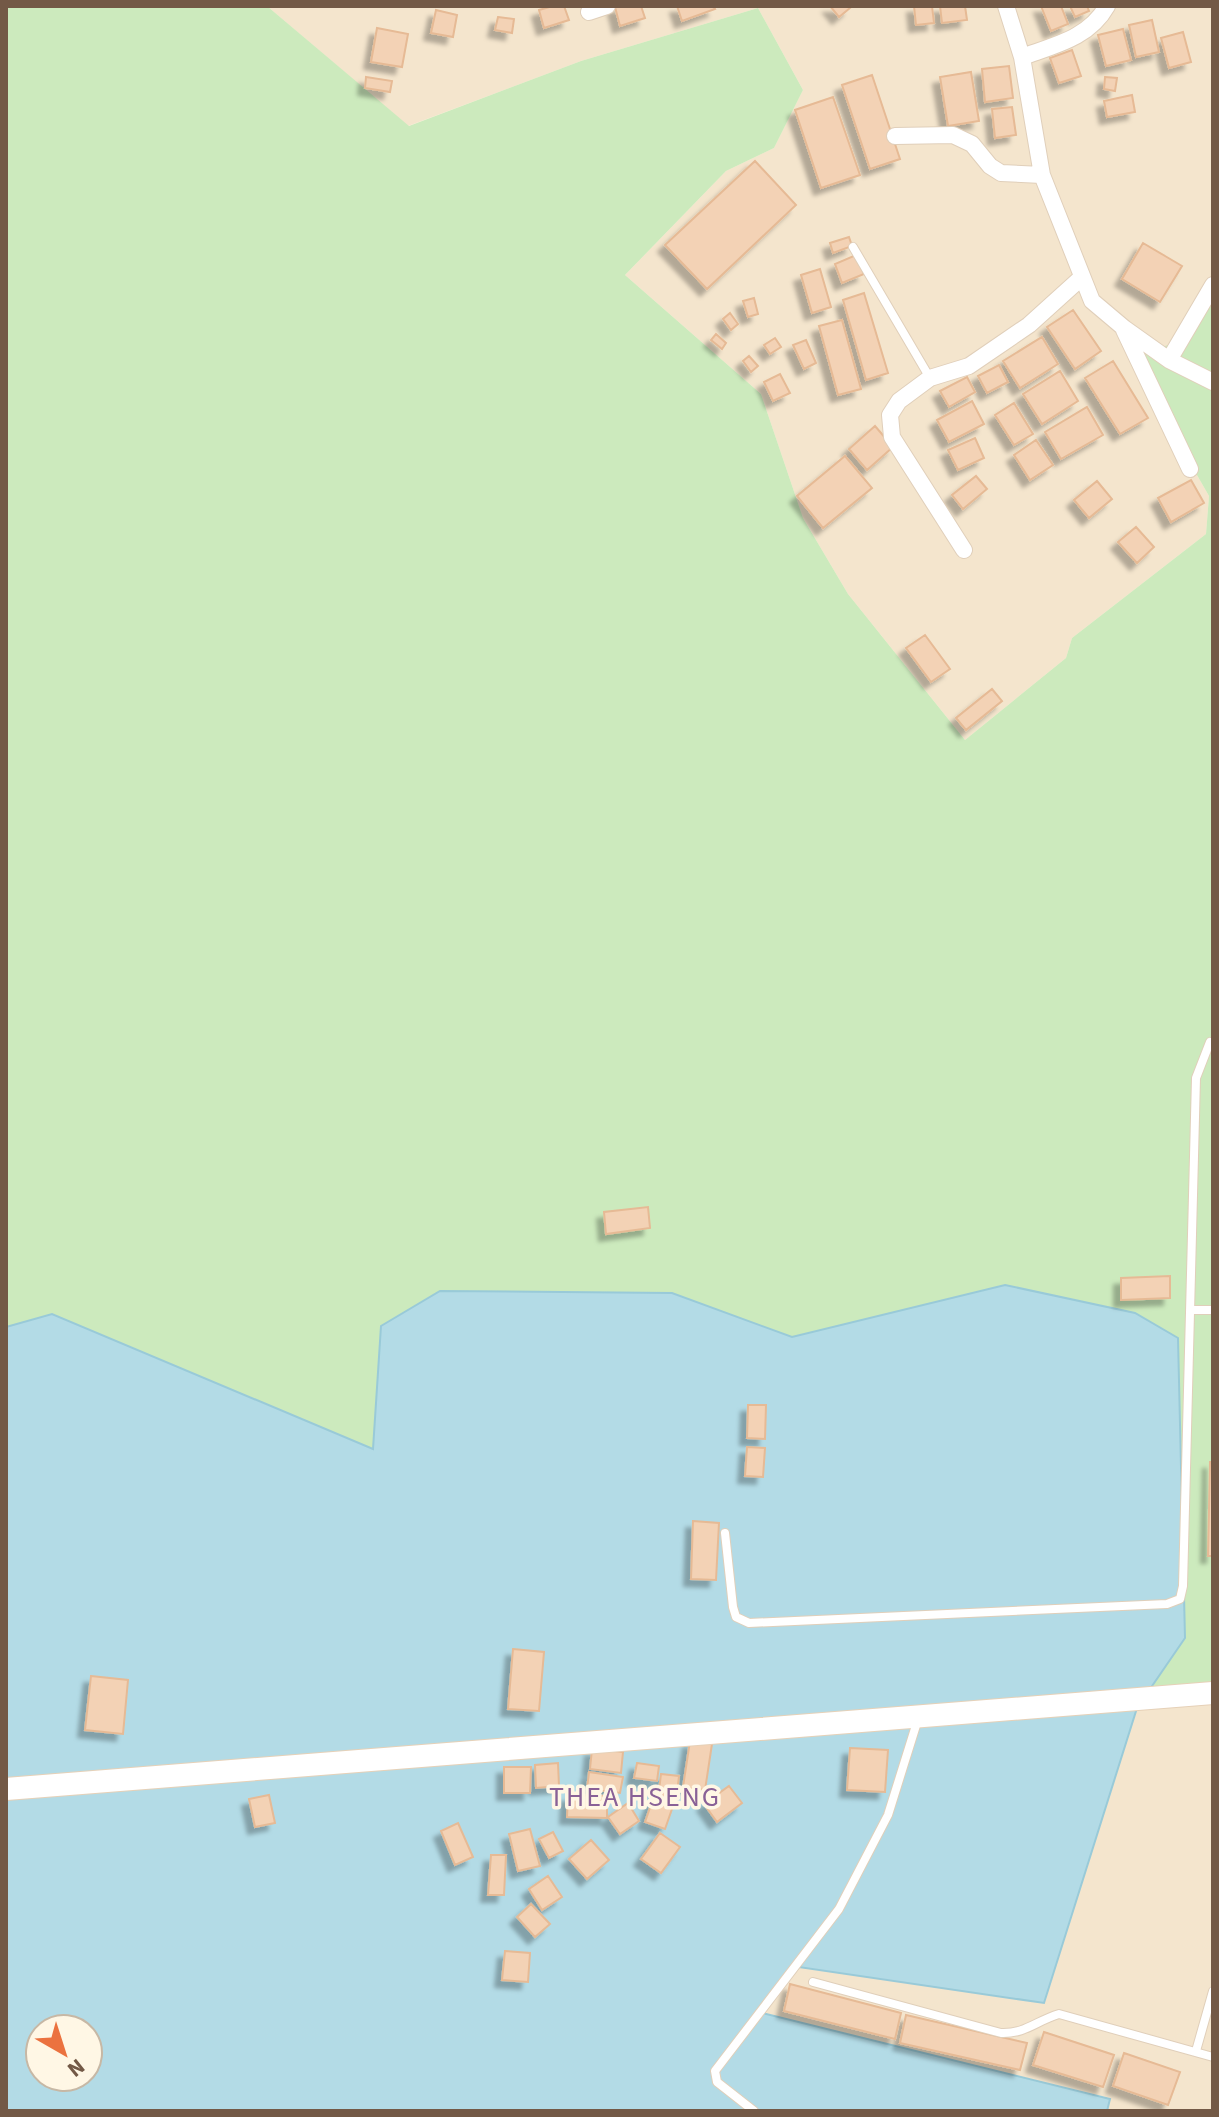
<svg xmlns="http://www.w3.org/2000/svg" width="1219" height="2117" font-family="'Source Sans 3',sans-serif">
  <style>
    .residential { fill: #f4e5cd }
    .green { fill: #cceabd }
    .water { fill: #b3dbe6; stroke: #99cad8; stroke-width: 2; fill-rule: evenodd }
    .building { fill: #f3d2b5; stroke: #e6ba95; stroke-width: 2; filter: url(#shadow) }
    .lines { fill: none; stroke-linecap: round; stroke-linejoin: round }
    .lane-casing { stroke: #e0cfba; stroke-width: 10 }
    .street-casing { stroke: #e0cfba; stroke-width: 18 }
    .secondary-casing { stroke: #e6d1b8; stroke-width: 24 }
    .lane { stroke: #fff; stroke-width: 8 }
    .street { stroke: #fff; stroke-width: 16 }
    .secondary { stroke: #fff; stroke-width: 22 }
    .labels { text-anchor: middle; stroke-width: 7; stroke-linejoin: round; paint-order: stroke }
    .quarter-label { font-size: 28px; letter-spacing: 2px; fill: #896197; stroke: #fff7e5 }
  </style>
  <defs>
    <filter id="shadow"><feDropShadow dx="-7" dy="7" stdDeviation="2" flood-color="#0004"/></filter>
  </defs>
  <rect width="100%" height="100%" fill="#fdf3de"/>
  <path class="residential" d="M267,6H1213V295L1183,339L1135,367L1209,496L1206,534L1072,638L1066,658L965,740L848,594L803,518L761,394L625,275L726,171L774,148L803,90L758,8L581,61L408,126Z
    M1213,1699V2111H1107L1110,2098L762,2014L799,1967L1044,2003L1137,1708Z"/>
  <path class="green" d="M6,6H267L409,126L581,61L758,8L803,90L774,148L726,171L625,275L761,394L803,518L848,594L965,740L1066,658L1072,638L1206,534L1209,496L1135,367L1145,354L1183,339L1213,295V1699L1137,1708L1185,1638L1178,1338L1005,1285L791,1337L672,1293L381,1326L373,1449L52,1314L6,1327Z"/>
  <path class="water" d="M1005,1285L1135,1313L1178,1338L1185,1638L1137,1708L1044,2003L799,1967L762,2013L1110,2099L1107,2111H6V1327L52,1314L373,1449L381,1326L440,1291L672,1293L792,1337ZM40,2029H88V2077H40Z"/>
  <path class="building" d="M553,6H564L569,20L544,28L539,10Z
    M618,6H641L645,18L620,26L615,7Z
    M677,6H713L715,9L682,21Z
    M830,6H848L850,8L839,17Z
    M914,6H932L934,23L916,25Z
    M940,6H965L967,20L942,23Z
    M1041,6H1061L1068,24L1051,31Z
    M1070,6H1087L1089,11L1075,17Z
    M436,10L457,15L453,37L431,33Z
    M498,17L514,19L512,33L495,30Z
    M1152,20L1159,52L1136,57L1129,25Z
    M377,28L408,34L402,67L371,62Z
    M1123,29L1131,60L1106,66L1098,35Z
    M1183,32L1191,62L1169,68L1161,38Z
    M1072,50L1081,76L1059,83L1050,58Z
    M1009,66L1013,98L985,102L982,69Z
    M971,72L979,121L948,126L940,77Z
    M872,75L900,159L870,169L842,85Z
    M366,77L392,81L390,92L365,88Z
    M1105,77L1117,78L1115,91L1104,89Z
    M1132,95L1135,112L1107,117L1104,101Z
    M833,97L860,175L821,188L795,110Z
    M1012,107L1016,135L995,138L992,109Z
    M755,161L796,205L707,289L665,245Z
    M849,237L852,246L833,253L830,243Z
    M1143,243L1182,266L1160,302L1122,279Z
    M856,255L864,274L842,283L835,264Z
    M820,269L831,307L812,313L801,275Z
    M864,293L888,373L866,380L843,300Z
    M754,298L758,314L748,317L743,301Z
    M1073,310L1101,351L1075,369L1047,327Z
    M730,313L738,324L731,330L723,319Z
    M842,320L861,389L838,395L819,326Z
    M716,334L726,343L722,349L711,340Z
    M1042,337L1058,364L1020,388L1003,361Z
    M775,338L781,347L770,354L764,345Z
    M806,340L816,363L804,369L793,345Z
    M749,356L758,366L751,372L743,361Z
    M1113,361L1148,418L1120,434L1085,378Z
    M999,365L1008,382L987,393L978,376Z
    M1060,371L1078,401L1042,424L1023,394Z
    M780,374L790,393L773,401L764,382Z
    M967,377L975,392L949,407L940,391Z
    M972,401L984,424L949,442L937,420Z
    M1014,403L1033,434L1014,445L995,415Z
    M1087,407L1103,435L1061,459L1045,432Z
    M875,426L893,447L867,470L849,449Z
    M975,438L984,458L958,470L948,450Z
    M1036,440L1053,465L1030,480L1014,455Z
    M845,456L872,488L823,528L797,496Z
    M976,476L987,489L963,509L952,495Z
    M1191,480L1204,503L1171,522L1158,498Z
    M1097,481L1112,499L1089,518L1074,500Z
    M1136,527L1154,547L1137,563L1118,542Z
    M925,635L950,669L931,682L906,648Z
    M992,689L1002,701L966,730L956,718Z
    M648,1207L650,1228L606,1234L604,1212Z
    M1170,1276V1298L1121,1300V1278Z
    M748,1405H766L765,1439L747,1438Z
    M747,1447L765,1448L763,1477L745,1476Z
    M1210,1462H1213V1556H1208Z
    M693,1521L719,1523L716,1580L691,1579Z
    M513,1649L544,1652L539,1711L508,1709Z
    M91,1676L128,1680L123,1734L85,1730Z
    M690,1741L712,1744L705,1790L683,1787Z
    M850,1748L888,1750L885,1792L847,1790Z
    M592,1749L623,1752L621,1773L590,1769Z
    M558,1763L559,1786L536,1788L535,1765Z
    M637,1763L659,1766L657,1781L634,1778Z
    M504,1767H531L530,1793H504Z
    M589,1772L623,1777L620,1793L587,1789Z
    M661,1774L679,1776L676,1801L658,1799Z
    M729,1786L742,1803L717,1822L704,1804Z
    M269,1795L275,1823L255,1827L249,1799Z
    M568,1795L607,1796V1818L567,1817Z
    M653,1799L673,1806L665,1829L645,1822Z
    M628,1803L639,1821L620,1834L608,1817Z
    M458,1823L473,1857L455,1865L441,1831Z
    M530,1829L540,1866L518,1871L509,1834Z
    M553,1832L563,1851L549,1858L539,1839Z
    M660,1833L680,1847L661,1873L641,1859Z
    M591,1840L609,1860L587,1879L569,1859Z
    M491,1855H506L504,1895H488Z
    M548,1876L562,1897L542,1910L529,1889Z
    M531,1904L550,1924L535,1937L517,1917Z
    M505,1951L530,1953L528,1982L502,1980Z
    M790,1984L901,2013L895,2039L784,2011Z
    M906,2015L1027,2043L1020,2070L900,2043Z
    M1044,2032L1114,2055L1103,2087L1033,2065Z
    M1124,2053L1180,2072L1168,2105L1113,2086Z"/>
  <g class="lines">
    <g class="lane-casing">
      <path id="lane" d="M853,247L930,378
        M1192,1310H1213
        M725,1533L733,1607L736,1617L749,1623L1167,1604L1180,1599L1183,1586L1196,1078L1210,1042
        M813,1982L1001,2033C1025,2034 1036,2021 1059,2014L1213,2057
        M1196,2051L1213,1991
        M754,2111L717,2082L715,2071L839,1909L888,1815L918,1719"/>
    </g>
    <g class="street-casing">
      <path id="street" d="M1006,6L1022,57L1042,175L1092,301L1124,328L1169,360L1213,382
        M589,12L607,6
        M1022,57C1055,45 1089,38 1107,6
        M895,136L953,135L972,144L990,166L1001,173L1042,175
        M1124,330L1190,469
        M1169,360L1213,285
        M964,550L892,437L890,415L899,401L930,378L969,366L1029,325L1081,278"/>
    </g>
    <g class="secondary-casing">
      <path id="secondary" d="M6,1789L1213,1693"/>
    </g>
    <use href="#lane" class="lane"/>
    <use href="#street" class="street"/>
    <use href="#secondary" class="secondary"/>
  </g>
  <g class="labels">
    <g class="quarter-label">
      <text x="635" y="1806">THEA HSENG</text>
    </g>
  </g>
  <rect width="1219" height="2117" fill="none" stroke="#735946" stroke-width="16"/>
  <g transform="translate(64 2053) rotate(141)"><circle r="38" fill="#fff7e5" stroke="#c7b8a5" stroke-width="2"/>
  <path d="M0-6L14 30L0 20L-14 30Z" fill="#eb723f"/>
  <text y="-12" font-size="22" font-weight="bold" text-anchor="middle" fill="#735946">N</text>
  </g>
</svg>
